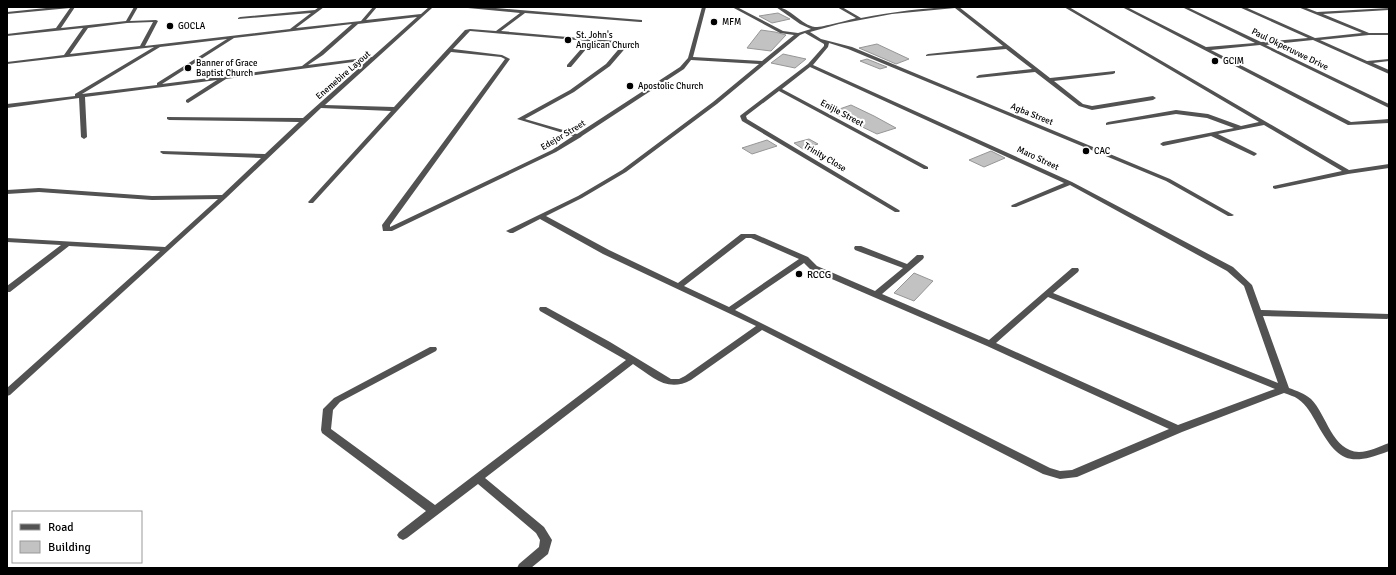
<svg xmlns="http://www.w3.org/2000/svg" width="1396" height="575" font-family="Signika,sans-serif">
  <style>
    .building { fill: #c2c2c2; stroke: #969696 }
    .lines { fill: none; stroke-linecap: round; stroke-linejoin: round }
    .minor { fill: #525252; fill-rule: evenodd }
    .poi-dot { fill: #000; stroke: #fff; stroke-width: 1.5 }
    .labels { text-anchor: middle; stroke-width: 4; stroke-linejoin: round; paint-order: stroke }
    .far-poi-label { font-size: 9px; fill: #000; stroke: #fff; text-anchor: start }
    .far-street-label { font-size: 9px; fill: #000; stroke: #fff }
    .poi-label { font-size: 10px; fill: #000; stroke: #fff; text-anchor: start }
  </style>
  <rect width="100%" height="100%" fill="#fff"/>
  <path class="building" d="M778,13L790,19L772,23L759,16Z
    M761,30L775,32L786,35L771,51L747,48Z
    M877,44L909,59L896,64L859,48Z
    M783,54L806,59L795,68L771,63Z
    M867,59L887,67L880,69L860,61Z
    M851,105L874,116L896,128L877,134L831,112Z
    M809,139L818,144L803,149L794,143Z
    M767,140L777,146L752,154L742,148Z
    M991,151L1005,158L984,167L969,160Z
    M914,273L933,281L914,301L894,293Z"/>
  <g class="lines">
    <path class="minor" d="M56,7H75L61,28L126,21L134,7H138L130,21L156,20L158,21L145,46L290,29L311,13L238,19V18L240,17L315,10L319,7H324L296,28L361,21L373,7H377L366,20L421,14L429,7H448L446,8H432L325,105L394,107L465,30L470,29L496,31L520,13L468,8L466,7H484L642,20V22H640L525,13L501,31L590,39L592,38L594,39L625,42L628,43V45L610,66L574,92L525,119L577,134L680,67L688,58L702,7H706L693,57L762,61L794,35L780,33L732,7H737L783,31L798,33L811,29L800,24L776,7C790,7 801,25 815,27C819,28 849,20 856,18L837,7H842L861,18C893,12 926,7 959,7L1050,78L1115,71V73L1113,74L1054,81L1083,104L1092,106L1153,96L1156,98L1153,100L1092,110L1079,106L1035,72L977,78L976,77L979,75L1032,69L1006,49L926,56V55L928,54L1003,46L955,8L892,14L839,24L810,32L821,39L852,47L1170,179L1232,214L1234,215L1232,216H1228L1166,181L848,49L829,43L828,47L813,65L1072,182L1233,267L1252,285L1261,310L1389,314V318L1387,319L1263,316L1289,388C1297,391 1304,393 1311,399C1327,415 1332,451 1359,452C1369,452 1380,446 1389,443V451C1348,467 1338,461 1317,424C1312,415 1307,405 1298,399C1294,396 1289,395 1284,393L1182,432L1077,477L1060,479L1043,474L762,330L691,380C667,393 653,377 633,364L485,478L544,527L552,540L548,554L531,568H517L519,564L539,547L540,540L536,533L478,484L407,538L403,540L399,538L397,535L399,532L426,511L322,433L321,430L323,409L334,398L430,347H436L437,349L436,351L340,402L333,410L331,429L435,505L626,360L540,311L539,309L540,307H546L610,342L671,379H679L685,376L756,326L603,254L540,219L513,233H510L506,231L578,196L622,170L713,102L759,64L691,60L684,69L582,136L581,137L556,152L392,231H383L382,225L505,59L501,57L451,52L313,203H309L308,202L309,201L391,111L321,108L226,198L10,395L7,396V388L160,251L69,246L10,292H7V286L61,245L7,242V238L165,247L218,199L152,200L39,192L7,194V190L39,188L152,196L222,195L261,158L163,154L160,152L161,151L265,154L299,122L169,120L167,119V117L303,118L368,60L226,79L188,103L186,102V100L217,80L85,97L87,137L84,139L81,137L79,98L7,108V104L75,96V94L154,47L7,64V62L64,55L83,28L7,36V34L56,28L70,8L7,14V12ZM417,17L372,57L308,65L323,55L358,24ZM153,22L140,46L70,54L88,28L127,23ZM352,24L319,53L302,66L162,84L234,38ZM470,31L588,41L567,65V67H571L592,42L623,44L606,64L570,90L517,119L573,136L552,150L390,227V225L510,59L502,55L453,49ZM805,33L824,44V46L808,64L741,115L740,116L742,121L895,212H899L900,211L899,210L747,119L746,116L779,91L924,169H928V167L782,89L810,67L1064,183L1012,205L1011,206L1012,207H1016L1070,185L1227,271L1244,286L1278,383L1053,293L1078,272L1079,270L1078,268H1072L989,340L882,294L923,259L924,257L923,255H917L907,264L861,246H855L854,248L855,250L903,268L875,291L817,266L808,257L755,234H741L678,283L609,250L546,216L582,198L626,172L717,104L800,35ZM227,39L157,83V85L82,94L160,47ZM746,238H751L799,259L729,307L684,286ZM804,263L811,270L987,346L1169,429L1072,470L1060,471L1050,468L735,310ZM1048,297L1275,389L1178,425L996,343Z
      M1064,7H1069L1349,170L1389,164V168L1348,174L1275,189L1273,188V186L1342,171L1264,125L1218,134L1256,153L1257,154L1254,156L1211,136L1163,146L1160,144L1163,142L1234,128L1207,118L1176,114L1106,125V123L1108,122L1176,110L1208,114L1241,126L1259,122Z
      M1122,7H1127L1206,47L1255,43L1182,7H1187L1261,42L1308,38L1239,7H1245L1315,38L1362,33L1298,7H1304L1317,12L1389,8V10L1323,14L1369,33H1389V35H1369L1320,40L1367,61L1389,59V61L1373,63L1389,70V74L1313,40L1266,45L1389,104V108L1260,45L1211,50L1351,122L1389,119V123L1348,125Z"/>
  </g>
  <g class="poi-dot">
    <circle cx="714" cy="22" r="4"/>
    <circle cx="170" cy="26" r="4"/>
    <circle cx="568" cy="40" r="4"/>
    <circle cx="1215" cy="61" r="4"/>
    <circle cx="188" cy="68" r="4"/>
    <circle cx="630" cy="86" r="4"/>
    <circle cx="1086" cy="151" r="4"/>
    <circle cx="799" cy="274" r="4"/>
  </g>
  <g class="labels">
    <g class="far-poi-label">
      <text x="722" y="25">MFM</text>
      <text x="178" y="29">GOCLA</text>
      <text x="576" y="38">St. John's<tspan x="576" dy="10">Anglican Church</tspan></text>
      <text x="1223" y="64">GCIM</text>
      <text x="196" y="66">Banner of Grace<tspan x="196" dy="10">Baptist Church</tspan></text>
      <text x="638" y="89">Apostolic Church</text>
      <text x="1094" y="154">CAC</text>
    </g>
    <g class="far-street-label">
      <text transform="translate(1290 49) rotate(26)" y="3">Paul Okperuvwe Drive</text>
      <text transform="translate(343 75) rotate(-41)" y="3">Enemebire Layout</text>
      <text transform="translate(842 113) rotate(28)" y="3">Enijie Street</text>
      <text transform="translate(1032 114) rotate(22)" y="3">Agba Street</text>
      <text transform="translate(563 135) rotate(-31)" y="3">Edejor Street</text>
      <text transform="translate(825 157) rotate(31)" y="3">Trinity Close</text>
      <text transform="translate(1038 158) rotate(25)" y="3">Maro Street</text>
    </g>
    <g class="poi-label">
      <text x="807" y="278">RCCG</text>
    </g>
  </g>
  <rect width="1396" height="575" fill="none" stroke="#000000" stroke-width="16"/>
  <rect x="12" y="511" width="130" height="52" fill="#ffffff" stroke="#999999"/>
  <rect x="20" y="524" width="20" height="6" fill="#525252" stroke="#999999"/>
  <text x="48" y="531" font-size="12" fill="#000000">Road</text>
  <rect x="20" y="541" width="20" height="12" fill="#c2c2c2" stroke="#999999"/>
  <text x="48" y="551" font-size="12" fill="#000000">Building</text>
</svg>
